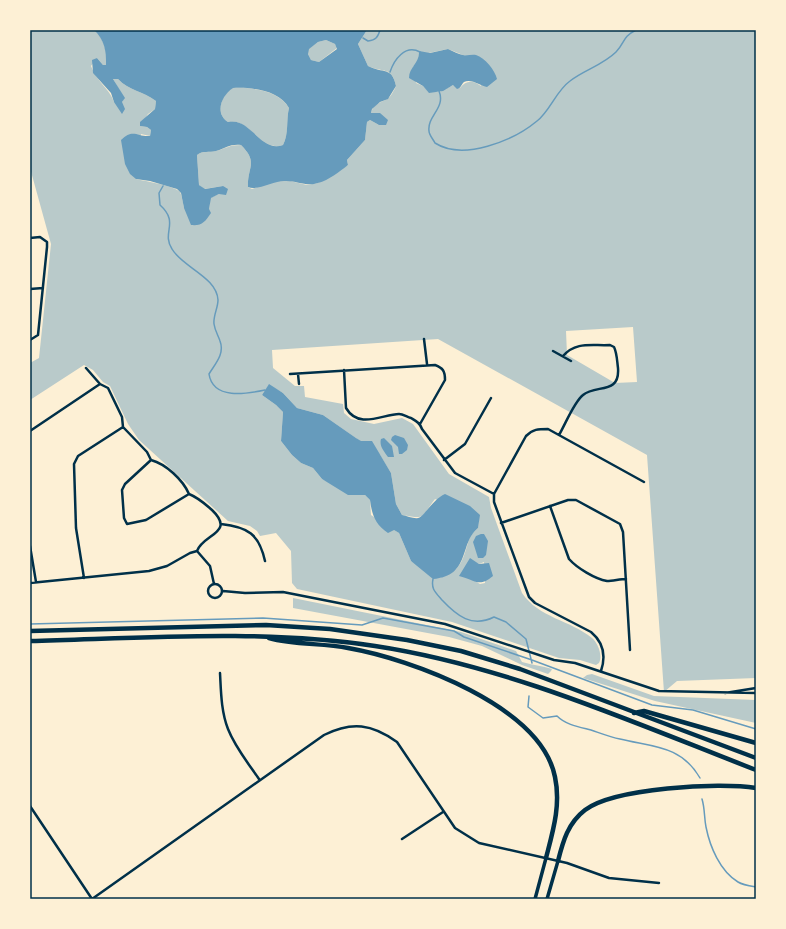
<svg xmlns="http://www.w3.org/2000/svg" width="786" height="929" font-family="'Zilla Slab',serif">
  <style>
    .green { fill: #b9caca; fill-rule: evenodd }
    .water { fill: #669bbc; fill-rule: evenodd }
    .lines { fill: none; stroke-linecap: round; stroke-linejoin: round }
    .stream { stroke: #669bbc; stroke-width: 1.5 }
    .minor { stroke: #003049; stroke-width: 2.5 }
    .secondary { stroke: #003049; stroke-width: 3.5 }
    .motorway { stroke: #003049; stroke-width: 4.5 }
    .neatline { fill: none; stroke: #003049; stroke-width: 1.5 }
  </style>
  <rect width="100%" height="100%" fill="#fdf0d5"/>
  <path class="green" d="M30,30H94C106,42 106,49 106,65H103L97,58L91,66C96,81 109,88 114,102H122L124,98L113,79H118C129,91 143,91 156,101L155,109L148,114L140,126L147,127L151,130L150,136L141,134L136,179C145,181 175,186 180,192C182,196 183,203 184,208L209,209L210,198L219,194L223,186L204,189L199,185L197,155C203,150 209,153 216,151C227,148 229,145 241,145C259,163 247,167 248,187L252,189L271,182L286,180L307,185L318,183L348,165L347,160L365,140L367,122L370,120L379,125L371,113C373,104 380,103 387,99C391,97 394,90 396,86C392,66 383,73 368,66L358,44L367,30H756V678L677,681L664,692L647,455L438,339L272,350L273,368L295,386H304L305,397L343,404L344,413L351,419L374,424L402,418L413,424L449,474L489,497L491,508L522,593C539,618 570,620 592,638C598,643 603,656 599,663L596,665L580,660L559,658L452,622L297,589L292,583L291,551L276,533L260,536L257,531L250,526L228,521L139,440L128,424L110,386L103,382L93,370L84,365L30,400V363L39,358L51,244L30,168ZM448,49L463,55H475L481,86C473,80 466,80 460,88L453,85L439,92H429L423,86L416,83L413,67L419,60V55ZM633,327L637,382L615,383L567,355L566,331ZM269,385L283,393L297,408L323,415L380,455L391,473L396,504L402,515C426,519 420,519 435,499L479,515L478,528C465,537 468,556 457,568C452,573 446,575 440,578L411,561L399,533L371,515L370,500L365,495L354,494L322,479L313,468L301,463L292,455L281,441L283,412L276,405L262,395ZM474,562L479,564L484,562L485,583L480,584L473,580Z
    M326,40L335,44L337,48L319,62L311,60L308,54V49L318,42Z
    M232,88C251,87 279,90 289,108C286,120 289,134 283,145C260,153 250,117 228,122C214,113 222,95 232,88Z
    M293,598L461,632L516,651L522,662C533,665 542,666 552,669L551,671L548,674L522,665L482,646L449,637L293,608Z
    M592,674L654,696L756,700V723L655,701L583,678L587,675Z"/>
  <path class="water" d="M94,30H367L358,44L368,66C383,74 392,66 396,86L388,99L380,102L372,109L371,113H380L388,120L386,125H379L370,120L367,122L365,140L347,160L348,165C339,172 329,180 318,183C306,187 296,180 284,181C274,181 257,191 248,187C247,167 259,163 241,145C229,144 227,148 216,151C209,153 203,150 197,155L199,185L205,189L223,186L228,189L226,195L219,194L211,198L209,209L211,213C205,222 202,226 191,225L184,208L181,193L177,189L150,181L136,179L130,174L125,164L121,140C133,128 137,137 150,136L151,130L147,127L140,126V122L155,109L156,101C143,91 129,91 118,79H113L125,98L122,102L125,109L122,114L114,102L111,93L93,73L92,60L97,58L103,65H106C106,50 105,41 94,30ZM326,40L335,44L337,49L319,62L311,60L308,54L309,49L318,42ZM233,88C251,87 279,90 289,108C286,120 289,134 283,145C260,153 251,117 228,122C214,113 222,95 233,88Z
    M448,49C453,51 458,54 463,55C467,56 472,54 476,55C485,58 495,70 497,79L487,87C481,86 471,78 464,82C461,85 461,88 457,89L453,85L443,91L429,93L423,86L409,78C409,67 420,63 419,51L430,53Z
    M269,384L283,393L297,408L323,415L356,438L361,441H372L391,473L396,504L402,515C407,516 414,519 418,518C424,517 433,499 445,494L470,506L480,515L478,528C459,543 471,576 433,579L411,561L399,533L394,530L388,533C375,524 372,515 370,500L365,495H348L322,479L313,468L301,463L292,455L281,441L283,412L276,405L262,395Z
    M395,435L404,438L408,445L407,450L402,454H399L398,447L391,440L392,437Z
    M384,438L392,446L394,457H388C384,451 379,446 381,439Z
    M481,534H484L488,541L486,555L483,558H478L473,542L476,536Z
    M470,558L479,564L489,563L493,576C479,588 475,580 459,576Z"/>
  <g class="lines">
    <path class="stream" d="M363,38L368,41C376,40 378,37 380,30
      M390,72C394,60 405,44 420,52
      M439,91C446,108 427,116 429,131C429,135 433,139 435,143C463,161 513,141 537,121C550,111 556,91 570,81C584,70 603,65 616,52C625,43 622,37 636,30
      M163,186L159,193L160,205C180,223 161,232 172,249C182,267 217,277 218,300C218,308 213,316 214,324C215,331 218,335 220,341C225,354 215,364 209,374C213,400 246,394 265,390
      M433,579C431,589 435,592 442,600C457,616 472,628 494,617L506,622L526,639L532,663
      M30,624L263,618L362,625L383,618L454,631L464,637L532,660L652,705L693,710L756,729
      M529,696L528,707L543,718L557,716C566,725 579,727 591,730C600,733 610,737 620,739C652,747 681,745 700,778
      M702,799C705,809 704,817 706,827C710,847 720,871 738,882C743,885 750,886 756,887"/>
    <path class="minor" d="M30,238L40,237L47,242V247L38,335L30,340
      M30,289L43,288
      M424,339L427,364
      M553,351L571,361
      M86,368L100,384L108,388L122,417L123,427L147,452L151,460C166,464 183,480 189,494C199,498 205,504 212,510C236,533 203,534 197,551
      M344,370L346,408C359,430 383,414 399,414C403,414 407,417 411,418C416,421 420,423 422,429L455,473L494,494
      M290,374L435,365C443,368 445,371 445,380L420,424
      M298,374L299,384
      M30,431L100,384
      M559,435C565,425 574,402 583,395C596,384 620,395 618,368C617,361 617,353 614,347L610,345C592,346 576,341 563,356
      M151,460L125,484L122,490L124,518L127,524L146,520L189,494
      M444,460L465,444L491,398
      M550,506L569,559C577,568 595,579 607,581C613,581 620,579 626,579
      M501,523L568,500H576L620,524L623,532L630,650
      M221,524C248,527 259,534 265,561
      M30,546L36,582
      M197,551L210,566L214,584
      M84,578L76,528L74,464L78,456L123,427
      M30,583L149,571L167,566L190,553L197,551
      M208 591a7 7 0 1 1 14 0a7 7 0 1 1-14 0Z
      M223,591L245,593L283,592L445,624L554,660L575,663L659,691L756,693
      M601,671C606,656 603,642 591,632L535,603L529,597L494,502V494L526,436C533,429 538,429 548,429L644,482
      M220,673C221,691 221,711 228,729C235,747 248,763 259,779
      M725,693L756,688
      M30,806L92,899
      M402,839L443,812
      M92,899L324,735C352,721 372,724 397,742L455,828L479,843L567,863L609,878L659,883"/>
    <path class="secondary" d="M535,899L546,858
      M547,899L558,861"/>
    <path class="motorway" d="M30,631L266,625L330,629L407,640L461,651L520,669L756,758
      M269,638C294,645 322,643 348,648C411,659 541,706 555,777C561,805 553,831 546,858
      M30,641C145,638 261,629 375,646C507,666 632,722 756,770
      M634,713L644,711L756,743
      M558,861C563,841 568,823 585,810C614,788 719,782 756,788"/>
  </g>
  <rect width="786" height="929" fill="none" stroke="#fdf0d5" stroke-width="62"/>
  <rect x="31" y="31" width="724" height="867" class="neatline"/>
</svg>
